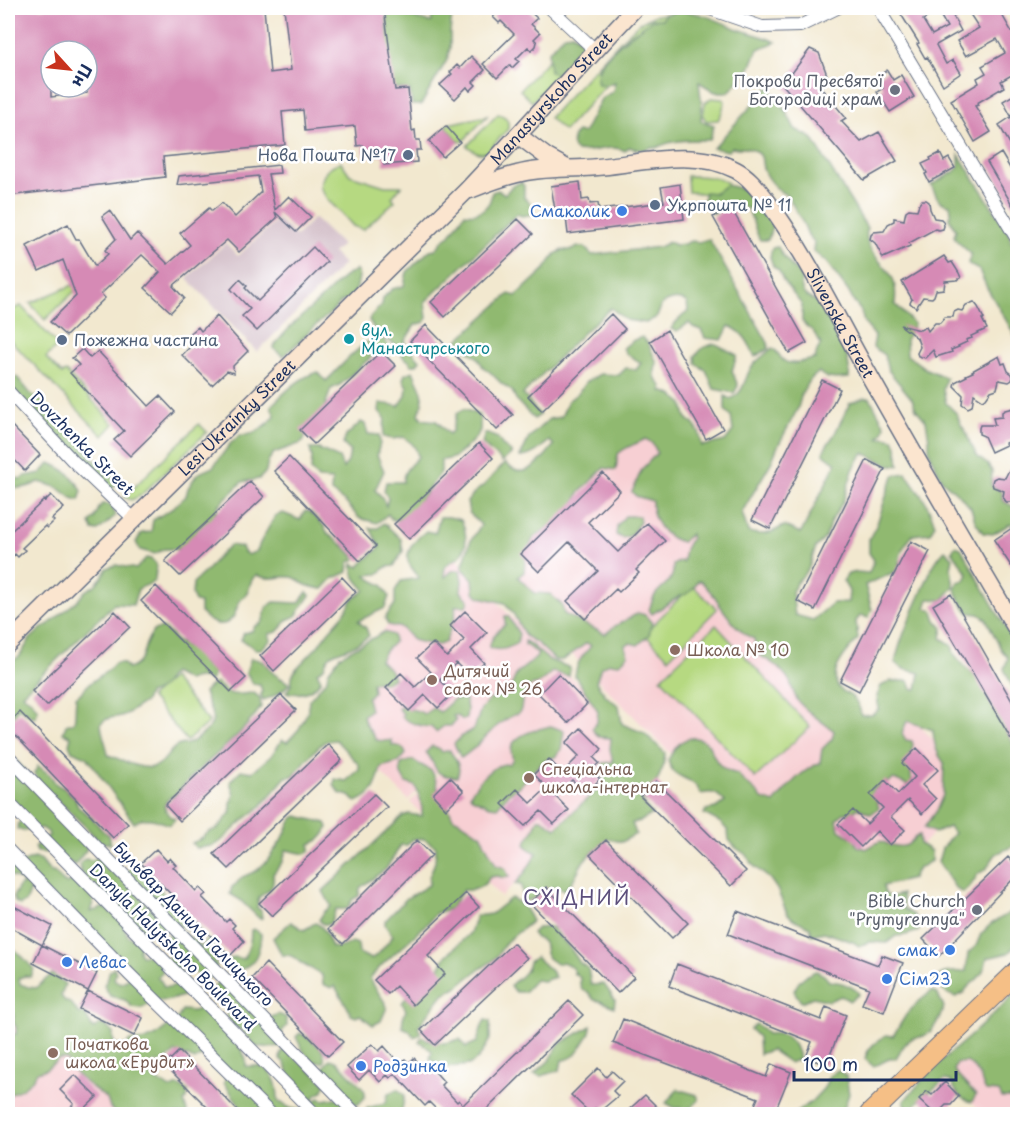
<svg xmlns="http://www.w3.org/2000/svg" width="1025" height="1122" font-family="'Playpen Sans',sans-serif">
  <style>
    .built { fill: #f7cfd3 }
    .industrial { fill: #d2bdc7 }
    .green { fill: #b6d981; stroke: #688470; stroke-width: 1.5 }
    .forest { fill: #90b96f; stroke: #567466; stroke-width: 1.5 }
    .building { fill: #d68ab5; fill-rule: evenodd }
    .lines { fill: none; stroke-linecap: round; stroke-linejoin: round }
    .street-casing { stroke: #667086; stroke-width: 14 }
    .secondary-casing { stroke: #667086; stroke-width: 19 }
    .primary-casing { stroke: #667086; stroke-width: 22 }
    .street { stroke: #fff; stroke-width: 12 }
    .secondary { stroke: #fbe5cf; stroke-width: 16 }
    .primary { stroke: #f5bf86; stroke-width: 20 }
    .worship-dot { fill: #6b7280; stroke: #fff; stroke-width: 2 }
    .service-dot { fill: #5c6f8a; stroke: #fff; stroke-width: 2 }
    .shop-dot { fill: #3f7fe0; stroke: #fff; stroke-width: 2 }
    .culture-dot { fill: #0f9aa8; stroke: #fff; stroke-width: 2 }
    .education-dot { fill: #8d6e63; stroke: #fff; stroke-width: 2 }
    .labels { text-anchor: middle; stroke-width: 5; stroke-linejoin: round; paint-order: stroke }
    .worship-label { font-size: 16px; fill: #5b616d; stroke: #fff; text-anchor: end }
    .street-label { font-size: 16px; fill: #1b2f5e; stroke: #fff }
    .service-label { font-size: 16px; fill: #4e5e75; stroke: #fff; text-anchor: start }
    .shop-label { font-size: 16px; fill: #366cbe; stroke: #fff; text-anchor: start }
    .culture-label { font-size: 16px; fill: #0d838f; stroke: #fff; text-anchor: start }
    .education-label { font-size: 16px; fill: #785e54; stroke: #fff; text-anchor: start }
    .quarter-label { font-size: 20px; letter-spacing: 1.5px; fill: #5c4f7c; stroke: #fff }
  </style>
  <rect width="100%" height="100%" fill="#fff"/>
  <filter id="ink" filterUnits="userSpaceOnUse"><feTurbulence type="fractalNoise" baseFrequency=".0167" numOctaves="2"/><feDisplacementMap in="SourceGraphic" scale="12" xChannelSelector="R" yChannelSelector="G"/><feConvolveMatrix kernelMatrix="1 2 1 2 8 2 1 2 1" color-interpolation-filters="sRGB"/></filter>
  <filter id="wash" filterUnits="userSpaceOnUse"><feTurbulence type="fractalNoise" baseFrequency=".008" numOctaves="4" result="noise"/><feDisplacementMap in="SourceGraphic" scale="24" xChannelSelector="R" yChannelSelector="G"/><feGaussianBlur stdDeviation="1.35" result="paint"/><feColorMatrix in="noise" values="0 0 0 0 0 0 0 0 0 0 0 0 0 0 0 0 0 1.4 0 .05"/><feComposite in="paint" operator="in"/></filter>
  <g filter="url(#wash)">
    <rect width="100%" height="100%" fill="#f2e8cf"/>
    <path class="built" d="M650,402L855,734L765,824L676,759L485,567Z
      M456,559L553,660L408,800L311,701Z
      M555,661L648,753L501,897L410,802Z
      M907,713L980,787L870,896L797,823Z
      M8,994L140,1114H8Z
      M1017,1003V1114H979L981,1112L945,1074Z"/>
    <path class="industrial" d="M314,218L342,245L333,253L344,264L257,352L187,278L226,243L238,256L278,219L296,236Z"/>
    <path class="green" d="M666,14L662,19H652C645,26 636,30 628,36C617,45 608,57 598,68V84L606,85L564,131L549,118L622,39L638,24L655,15Z
      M573,33L585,44L532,102L520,90Z
      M711,98L722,99L725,101L722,112L718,120L706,121L703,116L705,103Z
      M498,114C507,116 509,121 508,129L488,151C480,156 474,151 467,146Z
      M487,116L463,141L460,142L446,126L448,124Z
      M341,162L350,175L385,186H402L392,197L395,201L363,230L353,226L345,217L327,199L320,187C323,174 327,166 341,162Z
      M687,176C702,176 714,176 728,183C714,197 706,193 688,192Z
      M73,285L76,290L45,320L30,303Z
      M21,306L58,345L46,358L62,374L66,372L114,424L103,436L8,338V311Z
      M199,424L207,432L140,496L131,500L124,497Z
      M692,585L717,609L669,658L644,634Z
      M716,625L810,727L755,778L661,678Z
      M172,678L209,722L187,741L150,697Z"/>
    <path class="forest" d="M387,8H403L406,15C414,17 424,23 432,22L430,8H447L452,14L450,33V48L447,60L421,105H412L410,90L393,88L387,45Z
      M680,11C700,12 717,20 735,28C749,33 763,36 776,42L758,49L750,68L729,92H715L699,82L702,107L701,121L714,125L710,140C691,140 672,139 656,148L651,147C645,151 636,150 629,147L625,151C610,143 593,154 576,151C571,146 572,142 574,135L577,132L581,133L584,132L601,99L613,91L615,82L606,85L598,84C589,60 637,32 652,19H662L666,14Z
      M572,33L582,43C578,56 568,67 557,75L550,72L548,52L565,34Z
      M769,87L786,111L795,129L812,138L867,228C863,253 885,262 893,279C896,287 896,295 895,304L914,324L906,340L907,355L926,369L936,373L946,378L943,389L946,403L957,414L960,423L966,432L970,443L978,457L988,465L992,471L991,485L1002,492V500L1017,509V524H1010L993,534L983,533L975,521L971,508L961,497L942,480L929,451V439L926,421L916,409L912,399L888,370L884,355L873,347L875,336L864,323L861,311L854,302L848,291L827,263L813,251L814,242L808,235L804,225L787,195C779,193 767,179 764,171C760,163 765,156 755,151C749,147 739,149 732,147L728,151L713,148Z
      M959,155L1009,233L1011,242L1017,249V339L987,288L979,270L971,266L968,263L971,254L957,241L954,236L956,230L949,218L951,212L950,205C937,203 937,196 931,185L954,172L959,167Z
      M521,182L524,186V198L529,201L534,214L522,216L517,214L425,302L427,318L425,322L415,325L404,342L420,360L416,365H411L409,361L403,357C401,347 386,338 378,333C374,330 372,325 369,320L371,316L382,305L383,298L392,289L404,286L407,272L430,250L436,249L444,239L450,235L465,213C479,216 491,207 492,192L498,190L505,194L512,186Z
      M726,185L747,190L753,195L768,216L772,227L768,240H760C754,229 753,218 747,208L728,203L720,210L713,213C705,205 701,204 705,192L715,193Z
      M709,239L768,343V349L755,357C749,343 744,332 729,326L722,340L705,338L701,330L693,327L689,323L677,331L671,329L676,322L688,311L687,302C677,297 671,300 662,304L657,317L646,323L626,320L611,308L585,331L523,394L540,415L534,419L517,401L512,391L501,383L490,372L483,367L478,358L465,348L458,340L509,294L516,296L545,269L555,254L563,250H572L578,247H584L592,255L659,247L669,242L675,245L684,244L691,241L699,242Z
      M778,247L783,256L802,278C798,296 810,300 825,303C828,318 830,323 842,333C843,349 851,361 849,378C837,378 828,382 819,372L811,379L802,393L798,408L777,448L772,461L742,512L748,532C765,536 769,534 784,526L801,533L836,463L823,453L825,448L834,435L850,403L864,398H870L885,426L882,434L878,438L885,437L893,439L897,446L899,465H889L864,453L862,454L853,470L843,502L830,523L826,537L816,547L808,570L797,582L792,592L795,615L813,620L833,603L848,602L849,591L843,581L848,574L856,572L869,573L874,560L869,553V539L877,524L890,484L895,475L906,473L926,502L935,524L930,533L913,535C902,548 899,553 899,570L865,585L872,610L868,618L861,615L856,621L858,639C847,652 824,674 842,691C844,693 848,693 850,695C857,700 860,707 861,715H872L879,709L877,696L881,686L891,681H909L912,689H917L920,673L904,669L895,663C900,639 910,618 920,596C927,580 932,563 945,550L953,558L951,568L954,587L942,600L929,599L926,608L933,611L936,620L943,628L941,638L952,645L954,654L967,669L982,682L1017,751L1018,808C1014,812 1013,819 1017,822V847H1011L996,854L986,869L978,874L971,885L963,893L956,889L938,862L942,848L954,833L949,827L935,833L924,828L937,809L943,795L944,763C936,753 934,744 933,730L907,721L902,733L906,740L912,741L913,745L909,760L912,783L910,786L894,779L872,790L879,808L871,814L858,808L852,814L844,813L837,819L839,830L855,839L857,846L866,849L880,841C887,844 899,849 907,845C912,842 913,838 919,835L920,844L931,851V861C922,866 915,869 912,879L883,886L885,893L890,897L902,894L904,909L914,915L919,931L906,935L896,936L887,943L869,942L859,946L853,942L824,932L812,935L810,927L793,919L787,913L777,889L770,879L755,867L745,854L736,848L729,840L728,831L721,823L704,814L706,810L716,808L725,802C717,793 714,791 701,794C699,791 698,787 695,785C684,775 672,778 668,760C674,749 682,736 696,738C701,739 706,741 709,745C709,745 712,753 713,754C718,766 725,771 738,774C744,785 756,788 762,799L774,803C788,787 800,771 820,763L822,749L832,739L834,731C822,721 807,713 797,700C794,694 792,688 790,682C783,669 770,661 757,654L754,639L746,635L734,624L721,607L715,597L701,581H698C694,589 689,595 680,596L652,614L649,610C651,605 652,600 655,595C663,584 675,582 673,565L680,561L683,562L685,549L691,538V534L682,542C663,538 651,519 652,501L636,496L632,492L642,469L657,453C655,446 652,441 645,439C635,445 626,446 618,454L616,470L604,468L579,493L569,514L534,537L526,553L524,572L518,577L534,593L550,594L562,605L564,614L605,634L615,626L638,613L645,615L652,623L649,635L638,645L630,643L625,645L628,655L619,664L610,663L601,667L596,682L606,696L619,706L622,724L644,733L665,753L663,767L655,786L644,788V804L652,814L641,821L632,823L636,834L622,842L608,839C602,846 587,855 583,862C575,874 576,880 564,890L553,887L541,896L524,902L521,885L515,884L526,871L537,853L529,849L525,844C530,835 535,829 538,819H542L556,828L605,782L599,772L603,763L613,762L610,750L611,738L599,737L592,729L597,722L598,711L575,676C577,661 582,657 591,646L587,643L563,660H555L537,643L525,636L513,613L505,603L480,597L474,592L473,579L462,568L470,542L481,525L469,513L467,502L474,493L484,485L505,463C508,466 513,470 518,471C532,474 546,455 554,445L549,441C541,448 532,457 520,457L529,438L537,430L549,419L561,417L568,401L578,393L586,382L600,374L619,375L626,368L636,370L641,363L626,353L623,348L634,340L642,337L648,343L657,363C653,373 654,379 662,386V391L672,395L683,404L686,417L694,425L699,432L702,446L725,441L733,431L731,416L725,410V396L730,399C747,392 743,376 754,364C760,358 767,353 772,348C778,351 778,354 782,359C790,368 804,360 815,359L817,351L821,344L813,331L807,327L802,321V305L784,282L779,271L773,266L770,257L772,248Z
      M356,270L359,276C357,290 356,298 341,302C331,315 323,318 312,329C302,338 294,348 283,356L273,348C286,328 306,313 323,297C335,287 340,277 356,270Z
      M381,336L390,348L385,351L381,348L341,384L331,389L323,411L312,426L302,443L274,453L268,461L266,472L259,479L242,482L218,506L214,519L184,549H164L155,554L140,550L136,542L142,533L151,532L153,520L170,510L186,496L188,488L197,474L213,467L230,444L240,435C255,436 266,426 275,416L271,406C284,393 299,377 318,372L326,381C340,368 363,339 381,336Z
      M713,344H716L737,355L732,371L738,386L734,393L714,389L706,370L696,364L695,356L703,348Z
      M413,371C421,391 427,393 419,414L422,419C426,420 432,420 436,421C441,424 444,430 449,434L452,431L457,413L464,409L479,415C479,419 481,425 480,430C478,438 462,451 456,456C451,459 446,460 441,460V472L413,510L404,519L392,520L388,514L377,523L359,518L346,503L331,492L332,480L318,479L311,470L312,457L310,449H319L339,458L343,468L348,462L350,451L343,444L346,436L361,422L365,424L368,434L379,435L380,443L377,455L384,471L375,490L382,497L386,506L388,498L384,491L386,482H403C402,471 411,465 418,457C416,446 412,443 403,437L393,439L383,437L385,418L379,411L380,403L399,406L406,396L407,387L403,379L405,374Z
      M8,377H17L30,393L43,402V406L57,416L72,431L95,461L102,462L113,477L119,480L112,489L109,488L96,477L88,463L79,458L54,433L12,389L8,382Z
      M485,433L498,438L503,446L512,453L502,462C496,454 488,451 482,443Z
      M50,463C66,470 73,475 82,491L79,500L72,498L57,487L39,482C30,487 18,489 8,487V479L12,477L20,479L25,476L41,473Z
      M102,504H109L113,507L115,516L98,531L93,530L90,523C99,515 95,512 102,504Z
      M305,511L310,512L324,526L328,534L344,546L356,559L349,562L348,572L332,579L323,589C317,588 309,587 304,584C299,582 297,577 291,577C277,575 273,582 256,575C250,580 251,584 248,591C246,595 242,598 239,602C237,606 236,612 234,616C224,631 209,623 200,612V603L195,602L192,595L193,583L208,569L216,559L230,545L242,547L244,552L248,555L257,551L260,543L275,516L283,513L300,520Z
      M625,516H639L640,522L630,536L622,538L616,535L617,526Z
      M440,517H449L461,520C466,530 469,546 460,556C451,564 442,562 445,577L452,571L460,570L462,580L461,592L469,600L467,606H455C458,619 449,629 446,642L439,645L424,643L413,640L402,628L388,625L385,618L395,604V591L401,581L419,578C416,573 410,567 408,561C405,550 418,537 426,531L435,533Z
      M384,523L401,539L403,551L394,566L386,567L378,574L366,575L372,580L382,585L389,596L385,608L358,621L366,628L369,636C362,641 355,646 348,648C334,654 328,652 324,668L317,672L321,680C313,692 300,696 286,692L291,685L292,676L296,669L318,646L328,632L344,614L352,600L365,590C358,581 352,578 353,564L359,567C365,559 373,554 380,547L370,528H378Z
      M955,546L961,548L1017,648V685L1012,686L1004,669L1008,658L1001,649L986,619L979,614L969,613L962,604L955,589L958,582L965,580L968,574L952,551Z
      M146,558L151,559L156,564C155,586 157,580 138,589L133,605L114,604L22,694L31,700L38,710L35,718L18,708L14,715L8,721V664L20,656L30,639L41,629L49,624L79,599L85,591L94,586L102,577L107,568L116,565L136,569Z
      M307,592L310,595L296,616L289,619L277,632L269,634L271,640L261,649H255L248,644L241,640L244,633L252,631L255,626L262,623L267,607L274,602L299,603Z
      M505,616H508L519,634L517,643C508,649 498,652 489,647C491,639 498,629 505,625Z
      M162,628L171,634L176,641L190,649L197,655L207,668L214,673L211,681C202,677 197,677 188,681L173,673C162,684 165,689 148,694L145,702C138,705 132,712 124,715C114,719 110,715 101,723C101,734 107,744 108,755C121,759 139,770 153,767C164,765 168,751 177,746C179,745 185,744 187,744C194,742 209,730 212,723C215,715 206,702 204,692L210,686L217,683C233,699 234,694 254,693L260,698L261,707C239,740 201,763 175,795L168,799L164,806L168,814L175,819L170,825C157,820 146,815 134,823L87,757L72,751L69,744L71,736L63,733L66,725L74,722C76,714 75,706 76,697C81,694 83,690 87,686C96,677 108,673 115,663H123L128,669C141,665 142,656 146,644C148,639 151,634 154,630Z
      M384,632L393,635L394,642L385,651L380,660L391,671L394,678L386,683L378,681L372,683L373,692L367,698L370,710L363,716C365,727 371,729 376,740L385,741L392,740V745C400,746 403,746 406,754L399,762L381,767C377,785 374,795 356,802L350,796L339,793L334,785L335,779L346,781L359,770V765L336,740C335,740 326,741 325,742C319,744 298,770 293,776L286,777L261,806L245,819L220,842L212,846L196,848L192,843L201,839L209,832L217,829L231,812V803L234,794L230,782L234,777L241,770L252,772L271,756L282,740L287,742L299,729L308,711L309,700L327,679L328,672L340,656Z
      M525,641C536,647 541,655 550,660C557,664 563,664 570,668L569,676L552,672L538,684L530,686L527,690L523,695L521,709L519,713C495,721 482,745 461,758L454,744L462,736L474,729L481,709L489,700L506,694L512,684L517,673L536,658L538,653L525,645Z
      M251,658C265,661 264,663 272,672C277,677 284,679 289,684C281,693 274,697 263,700L261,695L262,691L260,685L253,684L246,672Z
      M454,699H465L467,709L466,719L463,720L456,715L453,716L456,720L451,726H444L436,732L431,727C422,727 409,723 402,717L403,714L398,708L400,706C407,710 415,708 424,714L433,708L440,712Z
      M551,726L564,731L561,750L555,757L545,760L528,776L522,784L508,794L497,807L490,806L472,798L470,794C479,781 492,763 509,764L513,759C503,736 535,730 551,726Z
      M432,746L438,748L442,752L450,750V751C456,760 462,767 457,777C431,776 439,768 426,752Z
      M8,752L87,837L84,844L87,849L75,865L52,853L37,852L35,847L41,840L49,836L48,832L42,828L29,829L23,831L17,829L18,824L25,817L8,800Z
      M412,760L432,771L436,781L439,794L444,798L453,818C464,822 472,830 482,835L484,842L496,865L505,868L509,877L503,878L498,876L490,877C483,888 475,891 463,890L450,909L436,913L427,924L383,964L370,978C375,990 383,997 387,1007L381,1021L373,1025L360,1015L356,1017L351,1015C347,1003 340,997 335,986L331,988L323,984L322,975C316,970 311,969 304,965C295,960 295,954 282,955L273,938L291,922L304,930L315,923C325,926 328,938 332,947C340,949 346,946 352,942L358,944L359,953L371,959L380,952L393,936L385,925V921L407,898L429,885V877L435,862L436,847L424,839H413L407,845H401L386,869L360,888L359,896L353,899L347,909H336L330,924H323L319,920L324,912L331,906L323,891L403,816L408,814L422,816C423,808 419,793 415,786L406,783L401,774L400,769L401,764Z
      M38,766L50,775L56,784L65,789L75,798L78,807L90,816L103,831L109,835L111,844L99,842L88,829L39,782L34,773Z
      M297,816L326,823L328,827C325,837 319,841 310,844V851L305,854L286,850L283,861L273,874C275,888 270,890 259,897L257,908L261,910L262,918L260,919L239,899L230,894L232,887L236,884L242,877L256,871L267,861L283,838L292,819Z
      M101,856L169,928L163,932L148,935L81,873L80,864L85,859L93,860Z
      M34,858C45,860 42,865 50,871C51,872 53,872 55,873C59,877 61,881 67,884L75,879L80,882L94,900L90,912L105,907L121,921L128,936L140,943L139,951L141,955C154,955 159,960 163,972L157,977L161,981L164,987H170L179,984L184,987L185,992L183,996L166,1001L151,1000L146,1006L140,1008L132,1007L125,1000L110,996L104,985L108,978L109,972L114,967L116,973L114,978L116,981L121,983L130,978L36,885L31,889C28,897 29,901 20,905L15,902L13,897L20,885H23L22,881L11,876L8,872V863L13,860L19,864Z
      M135,867L148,876L163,892L165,902L173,901L179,905L200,931L185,929L179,925L167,915L159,903L153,900L126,873L129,869Z
      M511,898C522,902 527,911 532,921L506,942L497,956L491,962L477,971L458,986L443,994L418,1027L421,1034L414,1037L409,1030L402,1027L403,1018L406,1010L402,1003L407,996L429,986L446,956L470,933L476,916L491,914Z
      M1017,904V944L1008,953L987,958C986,965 983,973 978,978C973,984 967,985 964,993L956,997C946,994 940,990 935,981C941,969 955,973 966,971L968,953L976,946L981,934L991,924L1011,912Z
      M551,927L571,949L580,963L588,968L591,985L604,984L615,1000L614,1007L600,1001L594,1000L588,992L582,990L580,984V978L573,973L576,974L572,968L563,962L556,964C554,962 550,960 548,958C542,949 550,942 536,938L532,933L537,928Z
      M8,928H11V936L8,942L9,946L19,953L34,969L31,977L25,976L19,978L20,984L28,987L36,988L52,974L65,984L61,996L65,1001L72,1004L78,1013L85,1014L93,1029L100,1024L106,1026L113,1033V1040L116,1045L124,1046L130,1041H142L155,1036L178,1018L182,1010L194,1011L201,1008L209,1010L242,1050L246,1060V1066C252,1067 256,1065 261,1067C275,1071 278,1088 278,1101L290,1108L304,1111L308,1114H248L242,1109L224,1083L227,1075L208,1057L201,1056L195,1060L176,1052L162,1063H152L147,1066L146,1073L170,1089L178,1085L188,1091L187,1099L184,1102L188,1114H116L110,1108L107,1099L81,1079L70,1067L66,1059H59L46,1069L37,1072C30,1085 21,1090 8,1095V1035L16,1034V1027L13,1022L14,1016L8,1007Z
      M254,929L261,934C261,943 258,957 251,963C247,967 239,970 234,975L226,969L223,963L234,957L243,959C249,949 251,942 251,930Z
      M174,932C184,934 195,938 201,948L207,940C215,943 218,945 220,954L214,961L217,965L211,977L205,979L193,971L177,969L167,959L173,952L172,947L166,942L169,933Z
      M536,957L551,971L555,977L543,981L535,980L524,992H516L510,986C518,977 527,975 529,962Z
      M816,971L824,975L829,981C840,982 853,985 859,994L850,1001L841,996L829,1001L813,997L801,1002L794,991C799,979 805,975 816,971Z
      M221,981L270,1018L278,1014L286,1017L287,1026L282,1031L283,1041L281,1047C272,1049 265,1046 256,1047L242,1030L234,1027L226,1016L231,1010C222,1003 212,997 215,985Z
      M932,991L937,993L944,1007C940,1018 933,1034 921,1037C915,1038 916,1036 911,1039C904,1043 900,1052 896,1058C884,1058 885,1064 873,1066L865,1059C867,1048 877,1041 886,1035L893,1036L906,1015L917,1003Z
      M1017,992V1089L1011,1098H1002L999,1092L986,1091C984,1088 983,1085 982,1082C980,1074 974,1067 967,1062L957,1063L954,1070L958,1076L976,1095L972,1102C958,1099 957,1092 950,1081L944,1080L918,1102L913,1108L906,1106L904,1101L933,1068L969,1037Z
      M485,1020L490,1021V1039L485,1048L479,1058L469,1065L444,1068L430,1059L432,1051L419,1041L422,1037C427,1040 439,1043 444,1043C449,1043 455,1040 460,1039L466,1047L477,1042C480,1034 481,1026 485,1020Z
      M756,1024L763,1029L767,1034C787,1031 796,1041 799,1059L790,1063L771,1050L759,1054L758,1037L750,1029Z
      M591,1026C591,1033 589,1035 585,1041C579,1051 575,1059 562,1060L560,1070L541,1076L534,1074L550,1060L559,1044Z
      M300,1033C311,1039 327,1048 324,1062C309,1066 302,1049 296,1037Z
      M285,1049L326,1084L322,1092L316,1095L310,1104L319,1098L324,1100L341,1097L363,1114H312L296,1090L299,1083L291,1078L284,1062L280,1059L281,1053Z
      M330,1059C340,1061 342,1067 349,1074C357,1083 376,1093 357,1105L352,1101L325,1075L323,1068Z
      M838,1070L846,1076L849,1094L843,1111L836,1114H795L800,1109L810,1103L824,1088L829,1076Z
      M397,1089L405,1095L401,1114H366L367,1108L386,1103L388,1094Z
      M678,1089L697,1095L699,1100L691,1108H675L666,1103Z"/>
    <g id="blocks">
      <path class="building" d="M8,8H264L270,73L291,70L284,8H384L395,90L408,89L412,131L415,130L416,140H420L421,150H416L417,162L384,165L383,155L365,157L363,145L357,146L355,126L305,131L303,110L282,112L285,145L163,157L165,177L8,196ZM51,51H87V93L51,97Z
        M488,8H526L537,18L531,24L540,33L534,39L537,42L536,46L531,51L528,47L516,59L519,61L512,68L510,65L497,78L483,64L514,34L501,21L499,23L493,17L495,15Z
        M897,8H920L921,11L929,8L933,14L923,20L932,35L947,27L936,8H998L1017,41V72L1001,81L1004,87L977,103L978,105L975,106L991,132L975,142L951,100L979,83L977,78L986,73L982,66L1005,53L997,39L966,56L957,41L979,28L966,8L953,16L961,31L936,45L946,64L953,60L961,73L943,85L927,57L925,58L917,44L919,43Z
        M810,49L819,53L827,75L821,88L846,118L841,121L861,142L879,132L897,161L864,180L783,85Z
        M471,56L485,70L473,82L476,85L470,91L467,87L455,99L440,85L452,74L450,72L457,65L460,68Z
        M887,70L893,80L901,75L914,97L890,112L877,92L883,88L877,77Z
        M1017,93V112L1011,116L1003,101Z
        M1011,117L1017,127V156L999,125Z
        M446,126L460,142L443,157L429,141Z
        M940,153L944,161L949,158L955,168L929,182L925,174L927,173L922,164L931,160L930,158Z
        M1001,153L1014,175L1017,173V213L987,162Z
        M279,165L280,173L268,174L275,210L289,196L311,217L296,232L275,212L277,218L239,252L227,240L173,286L184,298L171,312L145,288L160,272L142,255L101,294L105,298L66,336L50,322L76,296L63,260L39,271L27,246L68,224L76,239H79L95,266L108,254L105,250L116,239L102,216L110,210L130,240L137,233L168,264L190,245L180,233L209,208L212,211L222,203L235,217L261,192L258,176L177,185L179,176Z
        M580,182L582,200L589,199L590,204L598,203L599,210L664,202L661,187L680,184L684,219L568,234L565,209L555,210L551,186Z
        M922,200H926L929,202L930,209L934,218L941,219L943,221L944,226L943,229L939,230L935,229L909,243L910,246L883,258L875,243L870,239L871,235L874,232L884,231L888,224L894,221V218L904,220L906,211L909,209L917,210L919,204Z
        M730,206L807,343L789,353L713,217Z
        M518,219L533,234L445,317L431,302Z
        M313,247L327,262L257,331L242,316L250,309L231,289L240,279L247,286L245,288L258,301Z
        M944,256L949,263L952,262L959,273L961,278L957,280L945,281L944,289L936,290L934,296L932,298L923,297L916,308L910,303L912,299L902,282Z
        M974,302L978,307L984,319H982L987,329L971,336L972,338L966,340L967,342L958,346L959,347L951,350L952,352L936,357L933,350L925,358L918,356L917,353L920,347L917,338L900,325L920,330L926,327L928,331L935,323H940L945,317H953L954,312L958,310L962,311L966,305Z
        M611,314L625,329L542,411L528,396Z
        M217,316L248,351L233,366L234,373L227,371L212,385L182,355L194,343L187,336L198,327L201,331Z
        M426,325L513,415L497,430L410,341Z
        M667,330L723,429L706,439L650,341Z
        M82,349L90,358L98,351L149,406L160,396L175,412L130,456L114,440L124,431L70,373L79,365L72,358Z
        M381,351L396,366L314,444L300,430Z
        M999,356L1002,364L1005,363L1008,371L1012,374L1013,377L1012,380L1009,382L999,380L997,389L991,391L986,398L983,400L974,394L972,406L968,408L962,404L963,395L954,386L955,382L967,376L966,375L973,372L972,371Z
        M822,380L840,389L770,529L752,520Z
        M1017,407V435L1015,436L1016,438L1005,443L1006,445L991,452L984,436L979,434V428L980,425H995L993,418L1002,417V412L1005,410Z
        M8,422L40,455L25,471L8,453Z
        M479,443L493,458L409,539L394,524Z
        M289,457L376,546L360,561L274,471Z
        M867,460L885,469L815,610L797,601Z
        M1017,467V500L1013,502H1006L1003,497L1004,491L993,487L992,483L993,479L997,477L1005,478L1009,470Z
        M603,473L620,491L588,522L618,552L647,523L665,541L636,570L639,573L619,592L616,589L585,619L567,601L598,571L569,542L539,572L521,554Z
        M250,481L264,497L180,576L165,561Z
        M51,495L64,508L52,519L54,521L47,528L45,526L22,548L25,550L18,557L15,554L8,562V534L44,500L45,501Z
        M1012,528L1017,537V562L1011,566L994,540Z
        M911,541L930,551L859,691L840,681Z
        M342,577L356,592L274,671L260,656Z
        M156,586L246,678L231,692L141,601Z
        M951,594L1017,710V735L1011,739L933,605Z
        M115,611L130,627L47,706L32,691Z
        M465,611L487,633L471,649L484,663L470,677L456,663L440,680L453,693L438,708L425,695L409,711L386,688L401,673L415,687L431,672L417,658L433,643L447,657L464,640L450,626Z
        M558,674L587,704L568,723L539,694Z
        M281,695L296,710L180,821L165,805Z
        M20,712L128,824L113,838L8,728V724Z
        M581,728L602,749L594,758L599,763L591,770L600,779L586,793L572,780L555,796L569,810L554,824L541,811L525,826L502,804L517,789L531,803L547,788L534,774L549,759L562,773L579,756L566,743Z
        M328,744L342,760L229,869L214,854Z
        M917,748L938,770L922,785L936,799L922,814L908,800L891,817L905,830L890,845L877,831L861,847L838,824L853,810L867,824L883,808L870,795L885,780L898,794L915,777L902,763Z
        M450,777L464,791L446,809L434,796V793Z
        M656,781L746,871L731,886L640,796Z
        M374,794L387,807L272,916L259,903Z
        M417,840L432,855L343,944L328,929Z
        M606,840L688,923L672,938L590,855Z
        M156,849L167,861L170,858L176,865L173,867L196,891L200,888L206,894L202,897L226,922L229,919L235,925L232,928L244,941L230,956L141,863Z
        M1008,857L1017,866V875L939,956L923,939Z
        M546,887L634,977L618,993L530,903Z
        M466,893L479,907L428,956L445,974L413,1005L396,986L388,994L374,980Z
        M8,903L52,926L42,945L8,926Z
        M737,911L878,965L882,955L903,963L884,1012L862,1004L869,988L728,934Z
        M513,943L527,958L435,1045L421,1030Z
        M42,945L97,973L88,991L33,963Z
        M266,963L343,1042L328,1056L252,978Z
        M677,964L821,1020L826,1007L846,1015L826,1065L806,1057L812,1042L669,986Z
        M88,991L143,1018L134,1036L79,1009Z
        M569,1001L583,1015L482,1114H441L429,1102L425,1106L395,1074L390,1078L387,1075L380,1082L369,1070L359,1080L347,1067L372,1044L379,1051L384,1046L400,1064L405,1059L409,1063L414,1058L426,1070L430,1066L444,1082L441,1085L457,1102L459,1100L463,1105Z
        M623,1019L766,1077L771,1064L791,1072L774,1114H751L758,1098L613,1043Z
        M179,1051L241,1114H214L165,1065Z
        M598,1068L606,1077L612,1071L623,1081L613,1091L618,1096L599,1112L595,1108L590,1113L571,1095Z
        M75,1075L97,1097L79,1114H63L74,1104L60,1090Z
        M945,1082L959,1096L951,1105H946L937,1114H935L919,1099L927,1091L932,1095Z
        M645,1095L664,1114H624Z"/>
    </g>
  </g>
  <g filter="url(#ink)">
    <use href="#blocks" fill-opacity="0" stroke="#667086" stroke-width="1.5"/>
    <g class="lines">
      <g class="street-casing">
        <path id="street" d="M550,8L595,50
          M707,8L762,27L800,26L837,8
          M878,8L1018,241
          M1015,8L1018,11
          M8,391L72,460L133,518
          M8,756L356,1114
          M8,802L315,1114
          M8,850L129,974L271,1114"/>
      </g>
      <g class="secondary-casing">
        <g id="secondary">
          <path d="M519,136L547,157L567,168"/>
          <path id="s1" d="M470,190C485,184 501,178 517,174C538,168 562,169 584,168C634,166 689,146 736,170C748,176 757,188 765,198C804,250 832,309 864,366C914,455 966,544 1018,632"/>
          <path id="s2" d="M8,644L466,191C523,131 578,68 635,8"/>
        </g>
      </g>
      <g class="primary-casing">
        <path id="primary" d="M870,1114L1018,971"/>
      </g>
      <use href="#street" class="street"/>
      <use href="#secondary" class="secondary"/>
      <use href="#primary" class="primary"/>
    </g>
  </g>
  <g class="worship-dot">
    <circle cx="895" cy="90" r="6"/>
    <circle cx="977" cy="910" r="6"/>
  </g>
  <g class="service-dot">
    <circle cx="408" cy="155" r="6"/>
    <circle cx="655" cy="205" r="6"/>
    <circle cx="62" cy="340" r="6"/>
  </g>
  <g class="shop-dot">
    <circle cx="622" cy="211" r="6"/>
    <circle cx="950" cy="950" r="6"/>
    <circle cx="67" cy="962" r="6"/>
    <circle cx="887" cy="979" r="6"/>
    <circle cx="361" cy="1066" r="6"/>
  </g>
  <circle class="culture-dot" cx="349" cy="339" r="6"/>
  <g class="education-dot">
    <circle cx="675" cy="650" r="6"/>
    <circle cx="432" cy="680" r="6"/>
    <circle cx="529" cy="778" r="6"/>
    <circle cx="53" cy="1053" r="6"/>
  </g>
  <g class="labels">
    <g class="worship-label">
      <text x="883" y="87">Покрови Пресвятої<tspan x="883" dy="18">Богородиці храм</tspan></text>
      <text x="965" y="907">Bible Church<tspan x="965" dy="18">"Prymyrennya"</tspan></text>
    </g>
    <g class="street-label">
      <text dy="6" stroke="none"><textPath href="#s2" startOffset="770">Manastyrskoho Street</textPath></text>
      <text dy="6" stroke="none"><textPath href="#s1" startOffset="458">Slivenska Street</textPath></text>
      <text dy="6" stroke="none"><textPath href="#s2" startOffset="322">Lesi Ukrainky Street</textPath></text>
      <text transform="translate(82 443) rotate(45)" y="6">Dovzhenka Street</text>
      <text transform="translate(194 924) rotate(46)" y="6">Бульвар Данила Галицького</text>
      <text transform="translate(173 947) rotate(45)" y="6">Danyla Halytskoho Boulevard</text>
    </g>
    <g class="service-label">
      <text x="396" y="161" text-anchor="end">Нова Пошта №17</text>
      <text x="667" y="211">Укрпошта № 11</text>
      <text x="74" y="346">Пожежна частина</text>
    </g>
    <g class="shop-label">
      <text x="610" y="217" text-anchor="end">Смаколик</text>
      <text x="938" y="956" text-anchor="end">смак</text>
      <text x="79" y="968">Левас</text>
      <text x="899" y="985">Сім23</text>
      <text x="373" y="1072">Родзинка</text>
    </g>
    <g class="culture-label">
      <text x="361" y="336">вул.<tspan x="361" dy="18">Манастирського</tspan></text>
    </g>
    <g class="education-label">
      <text x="687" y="656">Школа № 10</text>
      <text x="444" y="677">Дитячий<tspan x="444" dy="18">садок № 26</tspan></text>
      <text x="541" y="775">Спеціальна<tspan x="541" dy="18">школа-інтернат</tspan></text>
      <text x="65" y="1050">Початкова<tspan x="65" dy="18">школа «Ерудит»</tspan></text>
    </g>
    <g class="quarter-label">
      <text x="577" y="905">СХІДНИЙ</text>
    </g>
  </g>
  <rect width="1025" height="1122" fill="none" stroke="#fff" stroke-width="30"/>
  <g transform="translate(69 69) rotate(117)"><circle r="28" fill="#ffffff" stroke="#a4acbf" stroke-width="1.5"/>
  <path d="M0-4.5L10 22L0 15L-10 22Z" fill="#c8321e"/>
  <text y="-9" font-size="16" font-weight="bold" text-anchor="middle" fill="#1b2f5e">Пн</text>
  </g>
  <path d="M794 1071v9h162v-9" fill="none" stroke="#1b2f5e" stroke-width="3"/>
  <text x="803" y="1071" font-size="18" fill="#1b2f5e" stroke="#ffffff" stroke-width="4.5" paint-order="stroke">100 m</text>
</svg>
